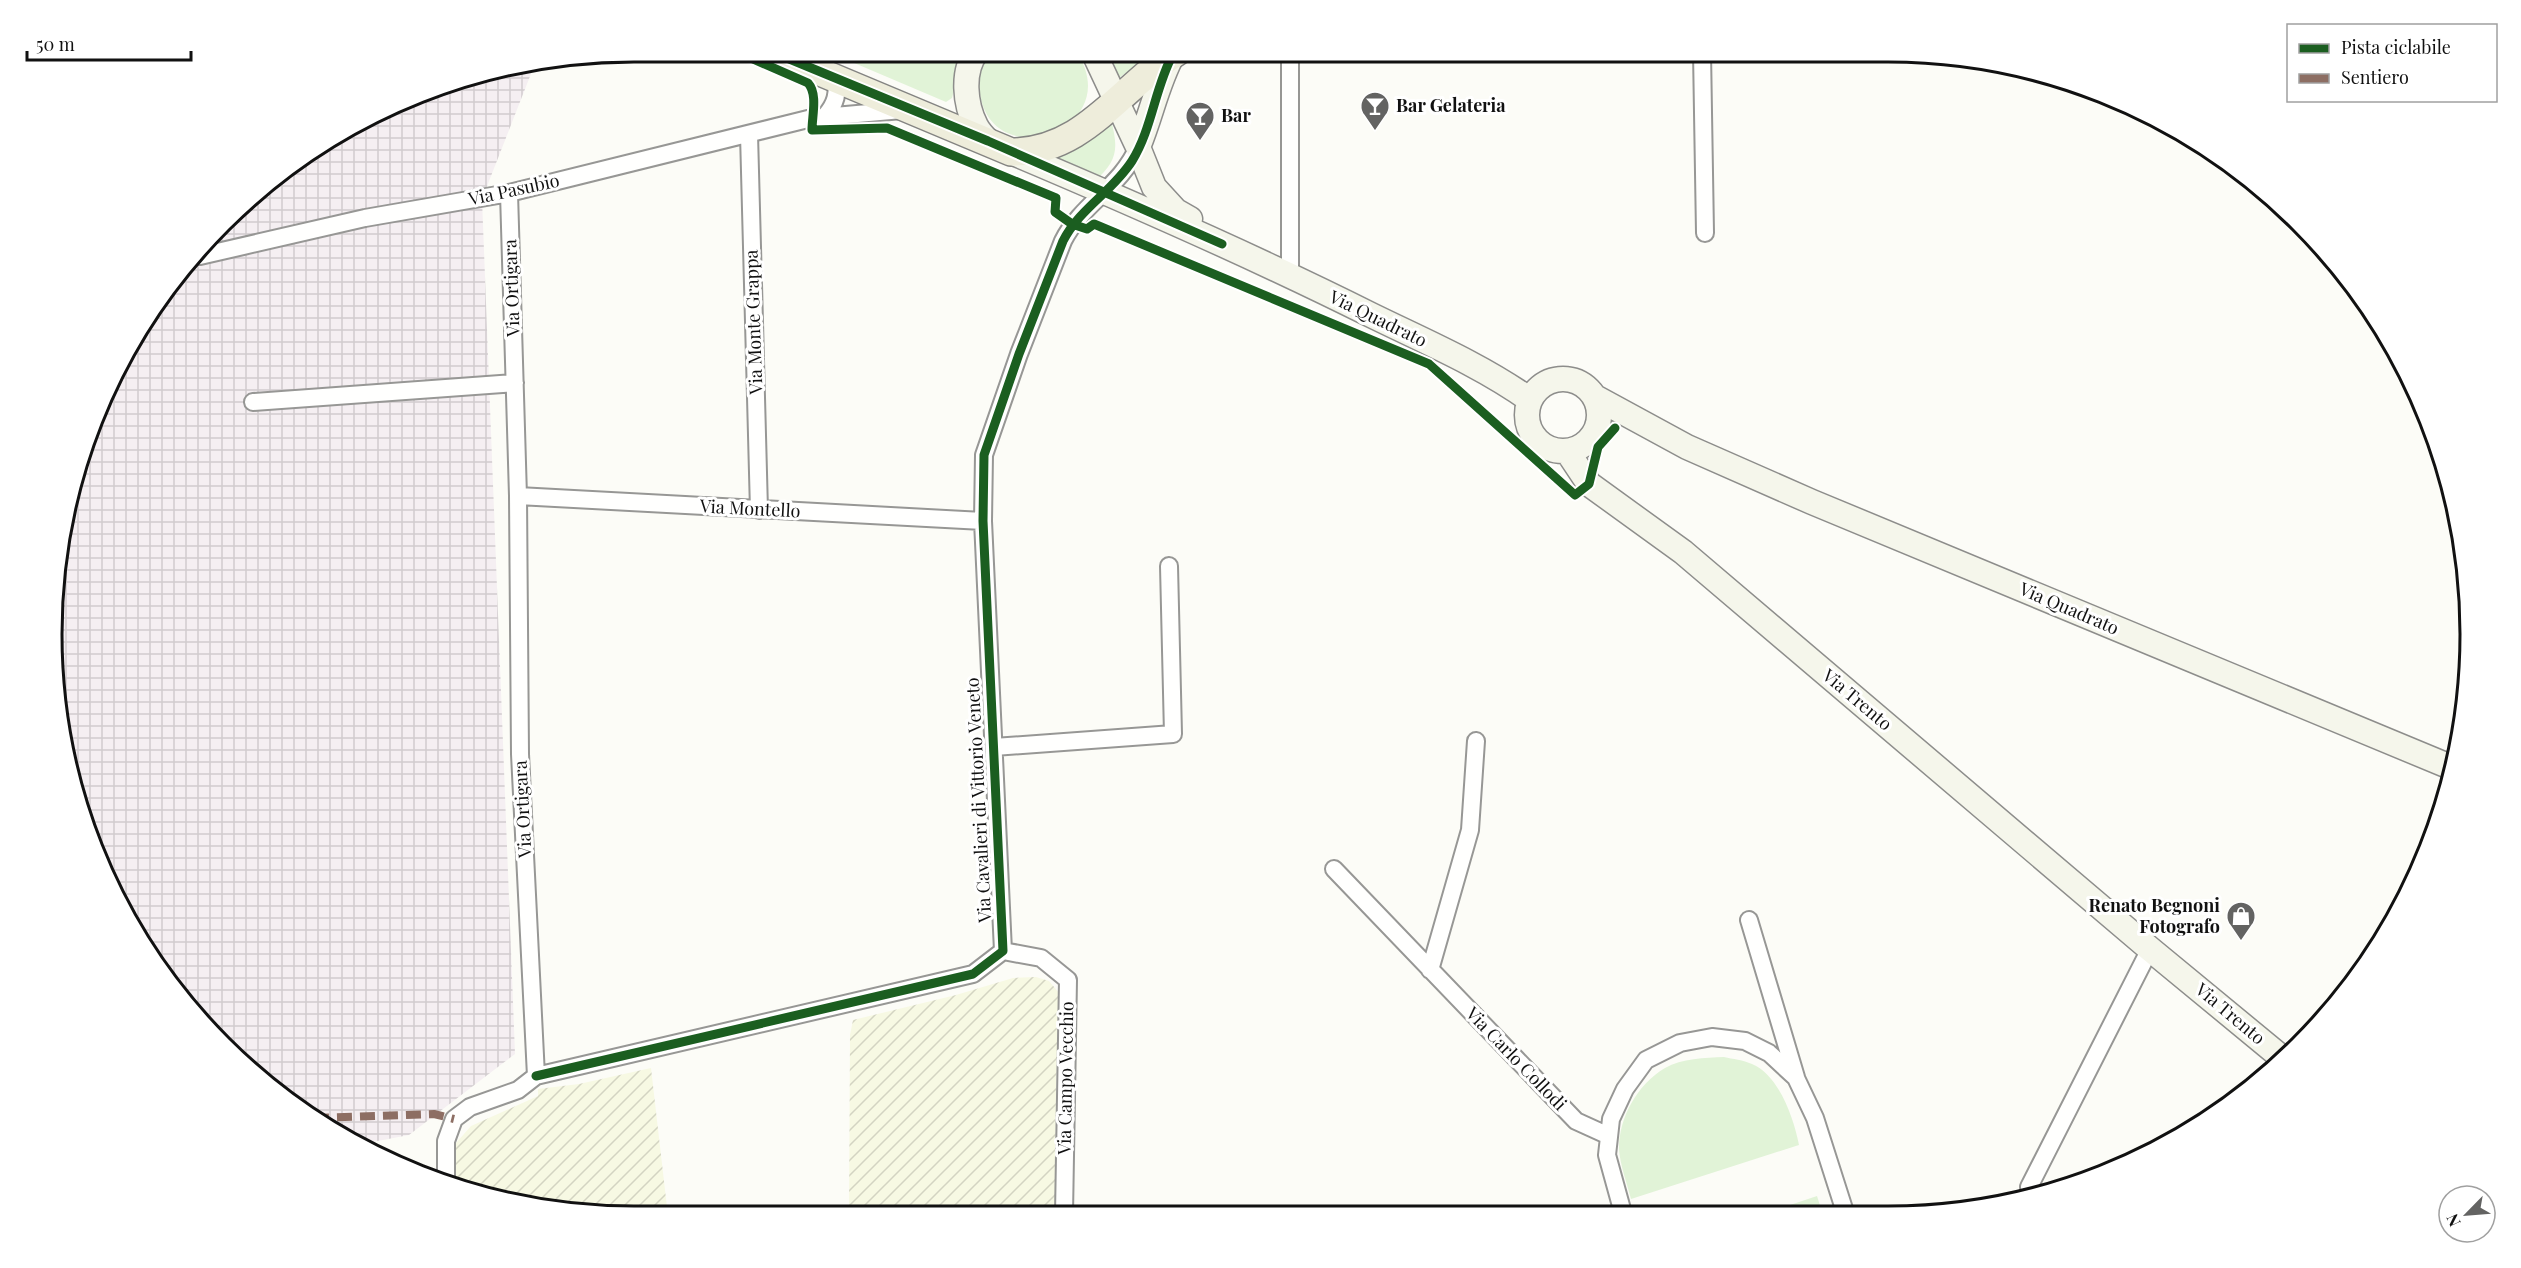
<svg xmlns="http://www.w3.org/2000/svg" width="2521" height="1268" font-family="'Playfair Display',serif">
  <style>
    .industrial { fill: url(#industrial-grid) }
    .farmland { fill: url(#farmland-furrows) }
    .grass { fill: #e1f3d7 }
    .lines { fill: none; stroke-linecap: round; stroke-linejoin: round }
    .street-casing { stroke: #979795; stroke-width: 20 }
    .secondary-casing { stroke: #8d8d8b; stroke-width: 27 }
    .primary-casing { stroke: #848482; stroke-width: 30 }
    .street { stroke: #fffffe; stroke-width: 16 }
    .secondary { stroke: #f5f6eb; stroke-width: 24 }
    .primary { stroke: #eeeddb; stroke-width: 27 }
    .quiet { stroke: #8d6e63; stroke-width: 8; stroke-dasharray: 15 8; stroke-linecap: butt }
    .cycleway-casing { stroke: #fff; stroke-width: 13 }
    .cycleway { stroke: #1b5e20; stroke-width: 9 }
    .labels { text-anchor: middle; stroke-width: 6; stroke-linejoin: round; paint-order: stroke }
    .poi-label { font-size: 18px; font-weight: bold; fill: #111; stroke: #fff; text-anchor: start }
    .street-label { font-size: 18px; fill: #111; stroke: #fff }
    .rim { fill: none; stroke: #111; stroke-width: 3 }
  </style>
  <defs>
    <pattern id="industrial-grid" width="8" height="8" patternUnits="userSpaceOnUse" patternTransform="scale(1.5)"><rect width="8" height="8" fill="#f5eff2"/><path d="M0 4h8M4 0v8" fill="none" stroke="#d1ccce"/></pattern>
    <pattern id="farmland-furrows" width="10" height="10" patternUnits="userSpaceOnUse" patternTransform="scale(1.5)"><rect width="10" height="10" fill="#f7f9e3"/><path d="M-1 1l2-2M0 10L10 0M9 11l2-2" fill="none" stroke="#d3d4c2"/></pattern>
  </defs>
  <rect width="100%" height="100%" fill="#fcfcf7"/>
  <path class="industrial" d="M536,61L482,199L515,1054L409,1135L357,1145L279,1097L222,1046L111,892L56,710L62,520L96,411L149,310L279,172L446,82L521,62Z"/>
  <path class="farmland" d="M1036,977L1049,981L1060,994L1056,1085L1055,1215H849L850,1035L853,1020L956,995L1013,978Z
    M651,1068L668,1216H596L483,1197L454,1186L453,1156L456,1143L471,1126L538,1096V1089L579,1084Z"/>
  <path class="grass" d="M826,51H964L952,98L946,102Z
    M989,51H1076C1128,128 995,177 980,95C977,80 979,63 989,51Z
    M1102,51H1156L1116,80Z
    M1111,120C1119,150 1117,161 1094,182L1041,161Z
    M1724,1057C1733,1059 1743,1060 1752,1064C1779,1075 1794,1119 1799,1145L1631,1199C1627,1183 1620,1165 1619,1149C1619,1117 1637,1085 1665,1068C1682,1058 1705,1058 1724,1057Z
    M1817,1196L1822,1212L1766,1213Z"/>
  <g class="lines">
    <g class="street-casing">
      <path id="street" d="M1290,52V275
        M1702,52L1705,233
        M826,115C836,103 838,94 836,78
        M749,134L759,510
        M200,256L365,218L509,193L812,118L902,110
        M253,402L515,383
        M518,496L983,521
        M994,747L1173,734L1169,566
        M1334,869L1576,1121L1609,1136
        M1749,920L1796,1077
        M1003,951L1041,958L1068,980L1064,1214
        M1430,970L1470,830L1476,741
        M536,1076L973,974L1003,951L983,521L984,455L1019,354L1063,241C1082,203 1121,187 1138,147
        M446,1183V1141L454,1119L470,1107L518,1090L536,1076L520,754L518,496L509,193
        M2029,1187L2150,949
        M1623,1213L1607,1155L1611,1119L1625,1089L1646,1060L1680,1043L1712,1037L1745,1041L1769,1053L1796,1078L1815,1118L1845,1212"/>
    </g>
    <g class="secondary-casing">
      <path id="secondary" d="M977,51C961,71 965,105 976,126C979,132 984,137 988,141
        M1093,51L1138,147L1154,187L1176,211L1190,219
        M1138,147C1151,116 1157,83 1173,54
        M1011,152C1132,203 1253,256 1371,315C1424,341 1481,365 1530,400
        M1527 415a36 36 0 1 1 72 0a36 36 0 1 1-72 0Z
        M1595,397L1687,447L1812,502L2453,768
        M1567,451L1589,484L1683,552L2150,949L2281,1057"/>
    </g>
    <g class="primary-casing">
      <path id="primary" d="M770,51L1011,152C1085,152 1120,87 1177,52"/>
    </g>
    <use href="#street" class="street"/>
    <use href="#secondary" class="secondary"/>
    <use href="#primary" class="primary"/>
    <path class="quiet" d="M314,1118L434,1114L454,1119"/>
    <g class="cycleway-casing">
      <path id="cycleway" d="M735,51L808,83C818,94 812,116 812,130L887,128L1056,198L1055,212L1072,224L1087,229L1094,224L1429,364L1575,495L1589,484L1598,447L1615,428
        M770,51L988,141L1222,244
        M536,1076L973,974L1003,951L983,521L984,455L1019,354L1063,241C1080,208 1112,192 1132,161C1152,129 1155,87 1173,54"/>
    </g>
    <use href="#cycleway" class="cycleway"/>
  </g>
  <defs>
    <g id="bar-pin" transform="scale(1.5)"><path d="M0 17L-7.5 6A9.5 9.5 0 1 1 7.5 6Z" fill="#636362" stroke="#fff"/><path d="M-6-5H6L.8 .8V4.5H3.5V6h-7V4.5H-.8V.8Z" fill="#fff"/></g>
    <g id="shop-pin" transform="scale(1.5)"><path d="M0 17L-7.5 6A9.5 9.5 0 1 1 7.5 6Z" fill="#636362" stroke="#fff"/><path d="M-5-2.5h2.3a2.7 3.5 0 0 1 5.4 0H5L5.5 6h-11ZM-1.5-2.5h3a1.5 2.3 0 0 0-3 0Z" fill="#fff"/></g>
  </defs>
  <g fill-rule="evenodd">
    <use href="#bar-pin" x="1375" y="106"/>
    <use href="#bar-pin" x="1200" y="116"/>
    <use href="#shop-pin" x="2241" y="916"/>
  </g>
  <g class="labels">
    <g class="poi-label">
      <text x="1396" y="112">Bar Gelateria</text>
      <text x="1221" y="122">Bar</text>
      <text x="2220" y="912" text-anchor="end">Renato Begnoni<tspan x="2220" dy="21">Fotografo</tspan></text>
    </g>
    <g class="street-label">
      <text transform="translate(514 190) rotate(-12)" y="6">Via Pasubio</text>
      <text transform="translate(512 288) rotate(-92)" y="6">Via Ortigara</text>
      <text transform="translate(1378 319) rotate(26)" y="6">Via Quadrato</text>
      <text transform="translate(754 322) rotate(-92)" y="6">Via Monte Grappa</text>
      <text transform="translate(750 509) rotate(3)" y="6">Via Montello</text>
      <text transform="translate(2069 609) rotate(23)" y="6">Via Quadrato</text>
      <text transform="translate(1857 700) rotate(40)" y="6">Via Trento</text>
      <text transform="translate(979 800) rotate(-93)" y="6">Via Cavalieri di Vittorio Veneto</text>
      <text transform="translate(523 809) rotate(-93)" y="6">Via Ortigara</text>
      <text transform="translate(2230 1014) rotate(40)" y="6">Via Trento</text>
      <text transform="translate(1516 1059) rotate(46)" y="6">Via Carlo Collodi</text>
      <text transform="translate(1066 1078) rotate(-89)" y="6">Via Campo Vecchio</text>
    </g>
  </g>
  <path d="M0 0H2521V1268H0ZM634 62H1888A572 572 0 0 1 2460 634V634A572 572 0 0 1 1888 1206H634A572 572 0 0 1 62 634V634A572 572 0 0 1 634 62Z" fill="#fff" fill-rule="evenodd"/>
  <path class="rim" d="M634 62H1888A572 572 0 0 1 2460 634V634A572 572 0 0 1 1888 1206H634A572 572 0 0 1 62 634V634A572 572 0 0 1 634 62Z"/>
  <rect x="2287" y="24" width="210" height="78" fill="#ffffff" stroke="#a0a0a0" stroke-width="1.5"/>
  <rect x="2299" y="44" width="30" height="9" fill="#1b5e20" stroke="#a0a0a0" stroke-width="1.5"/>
  <text x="2341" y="54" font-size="18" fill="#111111">Pista ciclabile</text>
  <rect x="2299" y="74" width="30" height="9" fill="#8d6e63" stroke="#a0a0a0" stroke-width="1.5"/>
  <text x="2341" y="84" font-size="18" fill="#111111">Sentiero</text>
  <g transform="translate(2467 1214) rotate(245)"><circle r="28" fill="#ffffff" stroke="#a0a0a0" stroke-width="1.5"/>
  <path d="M0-4.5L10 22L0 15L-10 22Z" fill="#636362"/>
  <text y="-9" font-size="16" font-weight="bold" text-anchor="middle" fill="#111111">N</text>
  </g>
  <path d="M27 51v9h164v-9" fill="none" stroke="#111111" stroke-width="3"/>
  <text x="36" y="51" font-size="18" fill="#111111" stroke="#ffffff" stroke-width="4.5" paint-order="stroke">50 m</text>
</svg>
